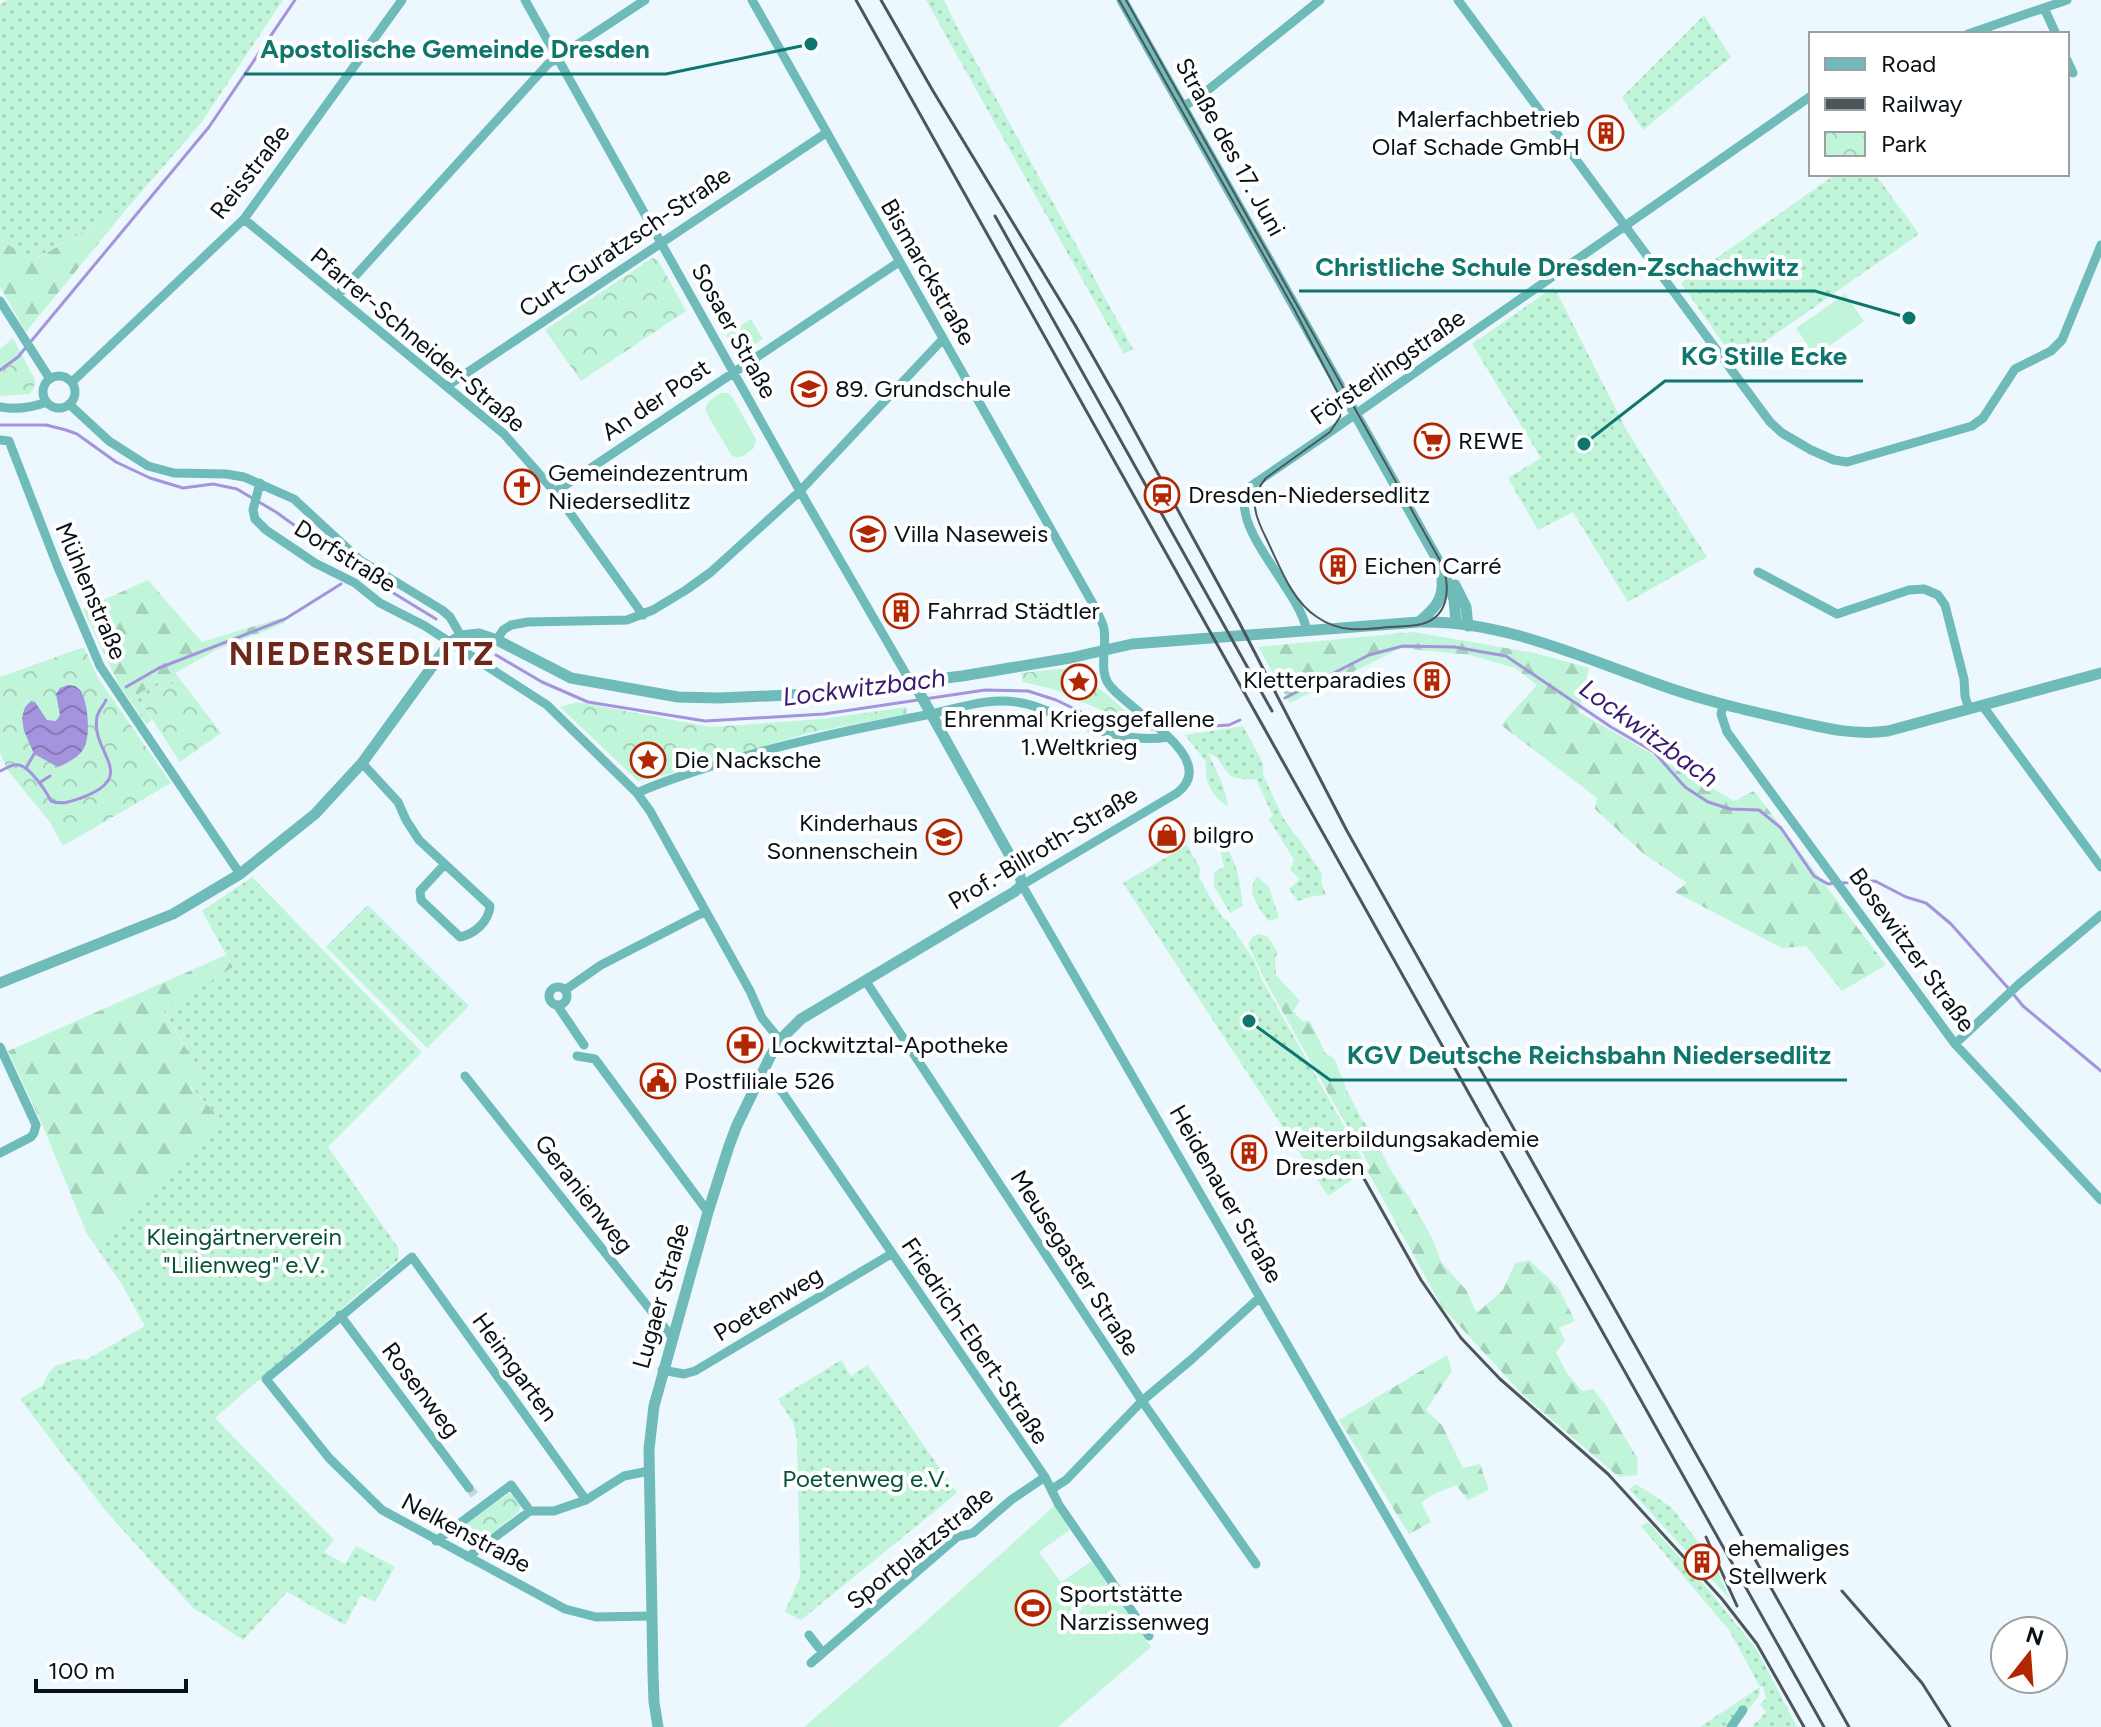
<svg xmlns="http://www.w3.org/2000/svg" width="2101" height="1727" font-family="Figtree,sans-serif">
  <style>
    .grass { fill: url(#grass-dots) }
    .forest { fill: url(#forest-firs) }
    .park { fill: url(#park-crowns) }
    .pitch { fill: #c1f5d9 }
    .water { fill: url(#water-waves) }
    .lines { fill: none; stroke-linecap: round; stroke-linejoin: round }
    .stream { stroke: #a493dd; stroke-width: 3 }
    .minor-tunnel { stroke: #cad5da; stroke-width: 9; stroke-dasharray: 9 4.5; stroke-linecap: butt }
    .minor { stroke: #6fbbba; stroke-width: 9 }
    .tertiary { stroke: #6fbbba; stroke-width: 11 }
    .tram { stroke: #4c565b; stroke-width: 2 }
    .rail { stroke: #4c565b; stroke-width: 3 }
    .labels { text-anchor: middle; stroke-width: 8; stroke-linejoin: round; paint-order: stroke }
    .poi-label { font-size: 24px; fill: #071116; stroke: #fff; text-anchor: start }
    .street-label { font-size: 24px; fill: #071116; stroke: #fff }
    .park-label { font-size: 24px; fill: #045135; stroke: #fff }
    .water-label { font-size: 26px; font-style: italic; fill: #3a1970; stroke: #fff }
    .district-label { font-size: 32px; font-weight: bold; letter-spacing: 2px; fill: #6c281a; stroke: #fff }
    .leader { fill: none; stroke: #0f766e; stroke-width: 3 }
    .callout-dot { fill: #0f766e; stroke: #fff; stroke-width: 3 }
    .callout-label { font-size: 26px; text-anchor: middle; font-weight: bold; fill: #0f766e; stroke: #fff; stroke-width: 8; stroke-linejoin: round; paint-order: stroke }
  </style>
  <defs>
    <pattern id="grass-dots" width="8" height="8" patternUnits="userSpaceOnUse" patternTransform="scale(2)"><rect width="8" height="8" fill="#c1f5d9"/><path d="M2 2h.1M6 6h.1" fill="none" stroke="#a4d1ba" stroke-width="1.8" stroke-linecap="round"/></pattern>
    <pattern id="forest-firs" width="22" height="20" patternUnits="userSpaceOnUse" patternTransform="scale(2)"><rect width="22" height="20" fill="#c1f5d9"/><path d="M5 1l3.5 6h-7zM16 11l3.5 6h-7z" fill="#a4d1ba"/></pattern>
    <pattern id="park-crowns" width="20" height="18" patternUnits="userSpaceOnUse" patternTransform="scale(2)"><rect width="20" height="18" fill="#c1f5d9"/><path d="M2 6a3 3 0 1 1 6 0M12 15a3 3 0 1 1 6 0" fill="none" stroke="#a4d1ba"/></pattern>
    <pattern id="water-waves" width="16" height="10" patternUnits="userSpaceOnUse" patternTransform="scale(2)"><rect width="16" height="10" fill="#a493dd"/><path d="M0 5q4-4 8 0t8 0" fill="none" stroke="#8477b2"/></pattern>
  </defs>
  <rect width="100%" height="100%" fill="#ecf8fd"/>
  <path class="grass" d="M8,0H283L201,123L129,206L33,260L0,240V4Z
    M926,0H944L956,25L1133,349L1124,354Z
    M1704,15L1731,57L1643,130L1622,97Z
    M1836,174H1875L1919,234L1736,362L1681,283Z
    M1554,287L1627,431L1707,557L1628,602L1573,512L1538,530L1508,478L1541,458L1472,344Z
    M175,672L180,679L141,702L152,720L146,724L129,699Z
    M1243,726L1263,763V774L1282,816L1295,835L1298,837L1322,874L1321,881L1326,895L1312,896L1298,901L1289,889L1300,879L1290,870L1294,860L1269,819L1273,816L1256,779C1216,782 1230,760 1208,753C1216,771 1226,786 1228,807C1211,795 1204,782 1206,762L1185,735Z
    M1216,830C1236,859 1239,872 1243,906L1230,913L1214,886V872L1224,867L1219,843L1208,838L1212,831Z
    M1187,845L1200,868L1199,877L1210,897L1222,917L1227,920L1254,960L1262,980L1368,1169L1328,1196L1123,883Z
    M1257,876L1269,887L1279,918L1268,921C1258,905 1245,893 1257,876Z
    M252,877L422,1052L328,1147L399,1249L398,1260L215,1418L334,1540L324,1552L345,1564L356,1546L395,1567L375,1602L361,1595L345,1625L287,1592L243,1640L204,1614L194,1609L105,1510L20,1399L43,1385L48,1374L55,1366L77,1359L86,1360L145,1326L121,1283L94,1244L223,1121L190,1086L202,1074L163,1010L233,967L202,911Z
    M368,905L469,1006L427,1048L326,947Z
    M1259,934L1268,937L1278,953L1275,958L1276,975L1266,982L1248,944L1253,936Z
    M1347,1091L1363,1121L1371,1131L1355,1138L1337,1109Z
    M841,1360L851,1376L868,1365L957,1493L801,1620L785,1612L800,1577L797,1439L793,1422L778,1399Z
    M1636,1484L1671,1507L1713,1560L1730,1599L1629,1489Z
    M1648,1522L1707,1588L1757,1650L1797,1727H1752L1766,1712L1760,1704L1766,1699L1763,1687H1760L1759,1696L1749,1709L1739,1708L1726,1727H1700L1760,1687L1729,1630L1641,1526Z"/>
  <path class="forest" d="M129,206L26,332L0,287V240L34,260Z
    M148,580L202,642L281,618L285,623L216,650L129,699L119,685L83,609Z
    M1414,632L1535,653L1589,668L1579,712L1734,801L1754,791L1886,965L1842,991L1806,946L1782,948L1675,892L1687,883L1644,854L1595,809L1597,798L1501,725L1537,685L1515,668L1470,655L1401,648L1290,703L1258,647Z
    M226,955L233,967L163,1011L202,1074L190,1087L223,1121L94,1244L87,1234L42,1124L8,1051Z
    M1276,975L1300,1001L1293,1011L1302,1021H1310L1325,1053L1334,1058L1347,1091L1337,1109L1266,982Z
    M1371,1131L1390,1169L1409,1197L1432,1238L1442,1263L1466,1290L1477,1313L1503,1290L1515,1263L1529,1260L1558,1287L1575,1321L1559,1328L1565,1341L1556,1352L1566,1372L1582,1391L1593,1389L1605,1404L1638,1459L1637,1475L1619,1477L1524,1396L1442,1307L1367,1170L1370,1167L1355,1138Z
    M1447,1355L1452,1371L1426,1410L1442,1425L1463,1468L1480,1464L1489,1490L1468,1500L1456,1485L1432,1495L1421,1503L1431,1522L1409,1534L1339,1420Z"/>
  <path class="park" d="M652,258L658,260L686,311L581,381L545,330Z
    M13,338L35,380L34,388L29,394L0,396V349Z
    M84,647L98,678L171,783L63,846L49,821L8,771L0,753V677Z
    M1070,668L1105,693L1135,719L1124,720L1053,689L1023,682L1021,673Z
    M180,679L221,733L180,762L141,702Z
    M578,702L711,727L822,719L906,707L907,714L809,733L669,774L638,781L560,707Z
    M509,1493L513,1495L521,1506L518,1513L472,1548L453,1539L452,1536L454,1532Z"/>
  <path class="pitch" d="M1845,294L1864,321L1815,356L1796,328Z
    M751,319L763,339L738,356L726,335Z
    M721,393H728L731,395L756,439L754,448C747,453 740,461 731,455L706,412C704,402 714,398 721,393Z
    M1054,1506L1070,1530L1039,1552L1061,1582L1092,1561L1151,1647L1058,1727H804L913,1633Z"/>
  <path class="water" d="M68,685C74,686 75,685 80,690C88,700 91,736 84,748C79,757 68,763 58,767L34,754L24,731L22,718L25,707L31,701L35,702L47,720L56,721L60,715L56,694L60,688Z"/>
  <g class="lines">
    <path class="stream" d="M0,370L18,357L209,127L295,0
      M0,425H46L66,430L77,434L116,462L150,478L183,488L213,484L237,489L252,498
      M259,502L276,512L359,572L436,619
      M496,655L542,682L588,702L705,721L824,714L985,690L1028,691L1056,700L1108,725L1154,729
      M126,687L159,668L285,619L341,584
      M1285,698L1369,655L1403,646L1454,647L1506,656L1611,727L1654,752L1685,787L1708,802L1730,809L1759,810L1781,828L1814,876L1828,884L1834,883
      M1165,729L1229,725L1240,720
      M26,768L34,754
      M0,771C6,769 12,763 19,765C30,767 46,791 51,801C62,805 69,802 81,798C141,776 90,753 97,717C98,711 104,705 106,700
      M39,783L50,776
      M1842,883L1875,881L1906,897L1926,903L1951,924L2009,989
      M2014,995L2023,1006L2101,1071"/>
    <path class="minor-tunnel" d="M469,1488L477,1498"/>
    <path class="minor" d="M525,0L800,491L910,681
      M752,0L1097,611C1099,617 1103,623 1104,629C1107,645 1099,669 1108,683C1125,710 1223,757 1177,793L1022,885L1508,1727
      M1458,0L1770,422L1782,433L1811,450L1834,460L1847,462L1972,426L1983,418L2015,369L2051,351L2062,340L2101,245
      M2044,8L2056,34
      M1968,34L2067,0
      M2067,60L2073,73
      M1182,107L1198,98L1320,0
      M244,219L504,434L555,492L643,615
      M337,296L548,64L645,0
      M0,301L50,379
      M43 392a16 16 0 1 1 32 0a16 16 0 1 1-32 0Z
      M72,382L244,219L402,0
      M447,386L826,133
      M69,404L109,441L148,466L174,473L226,474L244,477L294,499L360,560L442,610L450,617L461,636
      M0,407C17,410 31,408 47,402
      M0,440L9,441L57,565L100,666L240,874
      M260,483L253,510L255,519L266,530L315,563L355,583L380,603L425,626L547,705L637,793L650,811L750,991L762,1018L780,1040
      M555,492L899,262
      M1758,572L1837,614L1909,590L1924,589L1938,595L1945,605L1964,679L1965,696L1969,709
      M1307,631C1300,592 1237,535 1245,497C1246,493 1249,489 1251,486L1330,432L1811,96
      M497,640L503,630L511,625L528,622L627,620L653,610L686,590L711,572L800,491L943,339
      M1723,705L1721,714L1727,732L1955,1044L2101,1200
      M1982,705L2101,867
      M362,763L398,802L406,820L419,840L490,906C489,921 475,934 460,937L421,900L420,891L445,864
      M637,793C663,781 690,773 718,764C786,743 855,729 926,715C957,709 989,696 1022,703C1035,705 1049,712 1062,717C1095,730 1132,743 1168,737
      M865,980L1142,1401L1256,1564
      M549 996a9 9 0 1 1 18 0a9 9 0 1 1-18 0Z
      M565,990L601,965L704,912
      M557,1005L584,1045
      M1955,1044L2019,984L2101,915
      M0,1047L36,1125L34,1133L31,1137L0,1153
      M577,1056L595,1059L708,1212
      M465,1076L672,1337
      M760,1077L780,1089L1045,1477L1059,1505L1149,1636
      M340,1315L469,1488
      M662,1370L684,1374L695,1371L891,1254
      M1052,1489L1066,1480L1142,1401L1192,1359L1260,1297
      M586,1500L412,1257L266,1379L329,1458L382,1510L565,1609L596,1617L652,1616
      M530,1511H554L586,1500L624,1476L649,1471
      M436,1541L511,1485L530,1511
      M468,1557L530,1511
      M809,1635L823,1653
      M811,1663L957,1537L973,1533L1011,1500L1045,1477
      M1731,1727L1743,1710"/>
    <path class="tertiary" d="M1122,0L1441,566L1454,599L1456,623
      M1455,585L1466,607L1468,626
      M1419,622C1433,610 1444,600 1442,580
      M0,983L173,914L240,874L315,814L362,763L450,642L461,636L479,634L497,640L571,678L678,697L719,698L813,694L962,676L1070,658L1132,644L1419,622C1502,620 1578,656 1655,683C1698,699 1741,709 1785,719C1820,727 1852,736 1888,731L2101,673
      M658,1727L654,1702L653,1674L649,1449L654,1406L708,1212L729,1146L737,1125L770,1057L780,1040L801,1019L1014,892L1022,885L1019,872L919,692L910,681"/>
    <path class="tram" d="M1119,0L1294,309L1341,399L1340,417L1330,432L1266,478C1247,500 1256,518 1267,540C1280,567 1292,601 1317,617C1340,633 1362,630 1388,627C1400,626 1415,627 1425,623C1450,614 1450,585 1442,564L1126,0"/>
    <path class="rail" d="M856,0L1824,1727
      M881,0L933,91L1075,325L1120,404L1239,622L1347,831L1849,1727
      M995,216L1272,711
      M1362,1175L1421,1280L1461,1338L1500,1379L1608,1474L1722,1599L1757,1644L1804,1727
      M1706,1537L1737,1606
      M1842,1591L1922,1683L1950,1727"/>
  </g>
  <defs>
    <g id="building-ring" transform="scale(1.8)"><circle r="9.5" fill="#fff" stroke="#b22701" stroke-width="1.5"/><path d="M-4-6H4V6H1V3H-1V6H-4ZM-2.5-4.3h1.7v1.8h-1.7ZM.8-4.3h1.7v1.8H.8ZM-2.5-1h1.7V.8h-1.7ZM.8-1h1.7V.8H.8Z" fill="#b22701"/></g>
    <g id="school-ring" transform="scale(1.8)"><circle r="9.5" fill="#fff" stroke="#b22701" stroke-width="1.5"/><path d="M0-5L7-2L0 1L-7-2ZM-4 1L0 2.5L4 1V4Q0 6-4 4Z" fill="#b22701"/></g>
    <g id="supermarket-ring" transform="scale(1.8)"><circle r="9.5" fill="#fff" stroke="#b22701" stroke-width="1.5"/><path d="M-6-5.5h2.5l.6 2H6L4.5 2H-2.5L-4.4-4H-6ZM-1.5 3.2a1.3 1.3 0 1 0 .1 0ZM3 3.2a1.3 1.3 0 1 0 .1 0Z" fill="#b22701"/></g>
    <g id="church-ring" transform="scale(1.8)"><circle r="9.5" fill="#fff" stroke="#b22701" stroke-width="1.5"/><path d="M-1.2-6h2.4v3.5h3.3v2.4h-3.3V6h-2.4V-.1h-3.3v-2.4h3.3Z" fill="#b22701"/></g>
    <g id="station-ring" transform="scale(1.8)"><circle r="9.5" fill="#fff" stroke="#b22701" stroke-width="1.5"/><path d="M-3-6H3Q5-6 5-4V2Q5 4 3 4L4.5 6H3L1.5 4h-3L-3 6H-4.5L-3 4Q-5 4-5 2V-4Q-5-6-3-6ZM-3.5-4v3h7v-3ZM-3.5 1v1.5H-2V1ZM2 1v1.5H3.5V1Z" fill="#b22701"/></g>
    <g id="sight-ring" transform="scale(1.8)"><circle r="9.5" fill="#fff" stroke="#b22701" stroke-width="1.5"/><path d="M0-6L1.8-2.2L6-1.7L2.9 1.2L3.7 5.4L0 3.3L-3.7 5.4L-2.9 1.2L-6-1.7L-1.8-2.2Z" fill="#b22701"/></g>
    <g id="shop-ring" transform="scale(1.8)"><circle r="9.5" fill="#fff" stroke="#b22701" stroke-width="1.5"/><path d="M-5-2.5h2.3a2.7 3.5 0 0 1 5.4 0H5L5.5 6h-11ZM-1.5-2.5h3a1.5 2.3 0 0 0-3 0Z" fill="#b22701"/></g>
    <g id="pharmacy-ring" transform="scale(1.8)"><circle r="9.5" fill="#fff" stroke="#b22701" stroke-width="1.5"/><path d="M-2-6h4v4h4v4h-4v4h-4v-4h-4v-4h4Z" fill="#b22701"/></g>
    <g id="civic-ring" transform="scale(1.8)"><circle r="9.5" fill="#fff" stroke="#b22701" stroke-width="1.5"/><path d="M-.6-6.5H3V-4.5H.6V-3L4-1V1h2V6H-6V1h2V-1L-.6-3ZM-1.2 2.5V6h2.4V2.5Z" fill="#b22701"/></g>
    <g id="stadium-ring" transform="scale(1.8)"><circle r="9.5" fill="#fff" stroke="#b22701" stroke-width="1.5"/><path d="M0-5a6.5 5 0 1 0 0 10a6.5 5 0 1 0 0-10ZM-3.5-1.8h7v3.6h-7Z" fill="#b22701"/></g>
  </defs>
  <g fill-rule="evenodd">
    <use href="#building-ring" x="1606" y="133"/>
    <use href="#school-ring" x="809" y="389"/>
    <use href="#supermarket-ring" x="1432" y="441"/>
    <use href="#church-ring" x="522" y="487"/>
    <use href="#station-ring" x="1162" y="495"/>
    <use href="#school-ring" x="868" y="534"/>
    <use href="#building-ring" x="1338" y="566"/>
    <use href="#building-ring" x="901" y="611"/>
    <use href="#building-ring" x="1432" y="680"/>
    <use href="#sight-ring" x="1079" y="682"/>
    <use href="#sight-ring" x="648" y="760"/>
    <use href="#shop-ring" x="1167" y="835"/>
    <use href="#school-ring" x="944" y="837"/>
    <use href="#pharmacy-ring" x="745" y="1045"/>
    <use href="#civic-ring" x="658" y="1081"/>
    <use href="#building-ring" x="1249" y="1153"/>
    <use href="#building-ring" x="1702" y="1562"/>
    <use href="#stadium-ring" x="1033" y="1608"/>
  </g>
  <g class="labels">
    <g class="poi-label">
      <text x="1580" y="127" text-anchor="end">Malerfachbetrieb<tspan x="1580" dy="28">Olaf Schade GmbH</tspan></text>
      <text x="835" y="397">89. Grundschule</text>
      <text x="1458" y="449">REWE</text>
      <text x="548" y="481">Gemeindezentrum<tspan x="548" dy="28">Niedersedlitz</tspan></text>
      <text x="1188" y="503">Dresden-Niedersedlitz</text>
      <text x="894" y="542">Villa Naseweis</text>
      <text x="1364" y="574">Eichen Carré</text>
      <text x="927" y="619">Fahrrad Städtler</text>
      <text x="1406" y="688" text-anchor="end">Kletterparadies</text>
      <text x="1079" y="727" text-anchor="middle">Ehrenmal Kriegsgefallene<tspan x="1079" dy="28">1.Weltkrieg</tspan></text>
      <text x="674" y="768">Die Nacksche</text>
      <text x="918" y="831" text-anchor="end">Kinderhaus<tspan x="918" dy="28">Sonnenschein</tspan></text>
      <text x="1193" y="843">bilgro</text>
      <text x="771" y="1053">Lockwitztal-Apotheke</text>
      <text x="684" y="1089">Postfiliale 526</text>
      <text x="1275" y="1147">Weiterbildungsakademie<tspan x="1275" dy="28">Dresden</tspan></text>
      <text x="1728" y="1556">ehemaliges<tspan x="1728" dy="28">Stellwerk</tspan></text>
      <text x="1059" y="1602">Sportstätte<tspan x="1059" dy="28">Narzissenweg</tspan></text>
    </g>
    <g class="street-label">
      <text transform="translate(1230 147) rotate(61)" y="8">Straße des 17. Juni</text>
      <text transform="translate(250 172) rotate(-52)" y="8">Reisstraße</text>
      <text transform="translate(625 242) rotate(-34)" y="8">Curt-Guratzsch-Straße</text>
      <text transform="translate(928 272) rotate(60)" y="8">Bismarckstraße</text>
      <text transform="translate(734 331) rotate(61)" y="8">Sosaer Straße</text>
      <text transform="translate(418 340) rotate(40)" y="8">Pfarrer-Schneider-Straße</text>
      <text transform="translate(1388 367) rotate(-35)" y="8">Försterlingstraße</text>
      <text transform="translate(656 400) rotate(-34)" y="8">An der Post</text>
      <text transform="translate(345 556) rotate(32)" y="8">Dorfstraße</text>
      <text transform="translate(91 591) rotate(67)" y="8">Mühlenstraße</text>
      <text transform="translate(1043 848) rotate(-31)" y="8">Prof.-Billroth-Straße</text>
      <text transform="translate(1912 950) rotate(54)" y="8">Bosewitzer Straße</text>
      <text transform="translate(584 1194) rotate(52)" y="8">Geranienweg</text>
      <text transform="translate(1226 1194) rotate(60)" y="8">Heidenauer Straße</text>
      <text transform="translate(1075 1263) rotate(57)" y="8">Meusegaster Straße</text>
      <text transform="translate(661 1296) rotate(-74)" y="8">Lugaer Straße</text>
      <text transform="translate(768 1304) rotate(-31)" y="8">Poetenweg</text>
      <text transform="translate(975 1341) rotate(56)" y="8">Friedrich-Ebert-Straße</text>
      <text transform="translate(515 1367) rotate(54)" y="8">Heimgarten</text>
      <text transform="translate(421 1390) rotate(53)" y="8">Rosenweg</text>
      <text transform="translate(466 1533) rotate(28)" y="8">Nelkenstraße</text>
      <text transform="translate(920 1548) rotate(-39)" y="8">Sportplatzstraße</text>
    </g>
    <g class="park-label">
      <text x="244" y="1245">Kleingärtnerverein<tspan x="244" dy="28">"Lilienweg" e.V.</tspan></text>
      <text x="866" y="1487">Poetenweg e.V.</text>
    </g>
    <g class="water-label">
      <text transform="translate(864 687) rotate(-7)" y="9">Lockwitzbach</text>
      <text transform="translate(1649 733) rotate(36)" y="9">Lockwitzbach</text>
    </g>
    <g class="district-label">
      <text x="362" y="665">NIEDERSEDLITZ</text>
    </g>
  </g>
  <path class="leader" d="M811 44L666 74H244M1909 318L1815 291H1299M1584 444L1665 381H1863M1249 1021L1330 1080H1847"/>
  <g class="callout-dot">
    <circle cx="811" cy="44" r="8"/>
    <circle cx="1909" cy="318" r="8"/>
    <circle cx="1584" cy="444" r="8"/>
    <circle cx="1249" cy="1021" r="8"/>
  </g>
  <g class="callout-label">
    <text x="455" y="58">Apostolische Gemeinde Dresden</text>
    <text x="1557" y="276">Christliche Schule Dresden-Zschachwitz</text>
    <text x="1764" y="365">KG Stille Ecke</text>
    <text x="1589" y="1064">KGV Deutsche Reichsbahn Niedersedlitz</text>
  </g>
  <rect x="1809" y="32" width="260" height="144" fill="#ffffff" stroke="#9ca0a2" stroke-width="2"/>
  <rect x="1825" y="58" width="40" height="12" fill="#6fbbba" stroke="#9ca0a2" stroke-width="2"/>
  <text x="1881" y="72" font-size="24" fill="#071116">Road</text>
  <rect x="1825" y="98" width="40" height="12" fill="#4c565b" stroke="#9ca0a2" stroke-width="2"/>
  <text x="1881" y="112" font-size="24" fill="#071116">Railway</text>
  <rect x="1825" y="132" width="40" height="24" fill="url(#park-crowns)" stroke="#9ca0a2" stroke-width="2"/>
  <text x="1881" y="152" font-size="24" fill="#071116">Park</text>
  <g transform="translate(2029 1655) rotate(17)"><circle r="38" fill="#ffffff" stroke="#9ca0a2" stroke-width="2"/>
  <path d="M0-6L14 30L0 20L-14 30Z" fill="#b22701"/>
  <text y="-12" font-size="22" font-weight="bold" text-anchor="middle" fill="#071116">N</text>
  </g>
  <path d="M36 1679v12h150v-12" fill="none" stroke="#071116" stroke-width="4"/>
  <text x="48" y="1679" font-size="24" fill="#071116" stroke="#ffffff" stroke-width="6" paint-order="stroke">100 m</text>
</svg>
